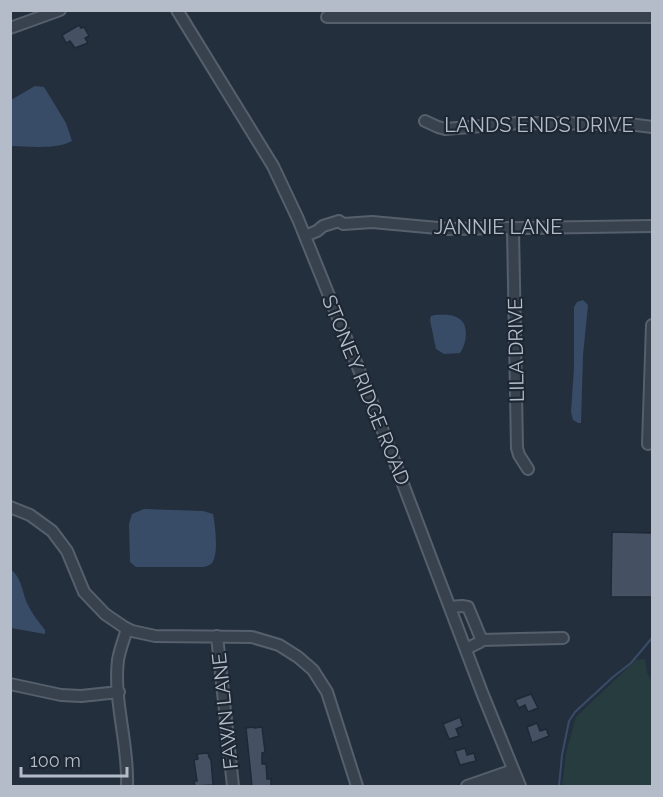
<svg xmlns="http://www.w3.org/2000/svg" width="663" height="797" font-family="Raleway,sans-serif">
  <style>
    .green { fill: #263c3f }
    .water { fill: #394c67 }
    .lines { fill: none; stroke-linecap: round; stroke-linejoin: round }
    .stream { stroke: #394c67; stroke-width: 2 }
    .building { fill: #455162; stroke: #1f2835; stroke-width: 1.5 }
    .minor-casing { stroke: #565f6c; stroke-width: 14 }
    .minor { stroke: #38414e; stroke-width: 10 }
    .labels { text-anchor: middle; stroke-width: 4.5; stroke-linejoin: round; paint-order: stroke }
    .street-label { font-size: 20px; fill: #b4bcc9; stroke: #1d2633 }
  </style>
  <rect width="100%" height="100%" fill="#242f3e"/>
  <path class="green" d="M645,659L647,673L652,681V786H562L566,753L576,717L636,660Z"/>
  <path class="water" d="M35,86L44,87L66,123L72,141C56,150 28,146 11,146V100Z
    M583,300L588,305L583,355L581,423H578L573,420L571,412L574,368V307L577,302Z
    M435,315C442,315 450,314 456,317C470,322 467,343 460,353L444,354L436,349L430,320L431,316Z
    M144,509L203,511L213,514C215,525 219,554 212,563C210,565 207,566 204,567H136L130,562L129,524L132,514Z
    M10,569C22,577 22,593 28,605C32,614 39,622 45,630V634L11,628Z"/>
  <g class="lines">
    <path class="stream" d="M559,786L562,755L569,721L575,712L613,677L631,663L652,638"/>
  </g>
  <path class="building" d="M79,25L81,28L84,27L89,36L85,38L88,43L75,48L70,41L66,43L62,35Z
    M612,532L652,533V597H611Z
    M531,694L538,708L528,712L525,705L519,708L515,700Z
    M460,717L463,726L456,729L459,736L449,739L443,724Z
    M537,723L540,731L546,729L549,736L532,743L527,727Z
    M254,727V728L262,727L265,752L262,753V764H266L267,779H271V786H252L246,728Z
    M465,748L467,755L474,753L476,761L460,765L455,751Z
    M208,753L209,757L211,760L213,785L195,786L194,781H197L194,760L198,759L197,754Z"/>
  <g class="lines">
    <g class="minor-casing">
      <path id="minor" d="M177,10L273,166L298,219L370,397L483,695L520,786
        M327,17H652
        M10,28L60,10
        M425,121L438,127L445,129L519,123L629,124L652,127
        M513,229L517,448L519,455L528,469
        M305,236L317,231L323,226L339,221L343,224L372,222L449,229L652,226
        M648,444L652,325
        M10,507L30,515L52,531L67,551L84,592L105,614L124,627L132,631L155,636L252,637L279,645L298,657L313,670L327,692L357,786
        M450,607L462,606L468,607L480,636L481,640L480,642L466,649
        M127,629C124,639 120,649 118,660C113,701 129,745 127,786
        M217,636L233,786
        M481,640L563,638
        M10,684L61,695L81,696L119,692
        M467,786L513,770
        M491,786L517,780"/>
    </g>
    <use href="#minor" class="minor"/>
  </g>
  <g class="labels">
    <g class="street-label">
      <text x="539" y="132">LANDS ENDS DRIVE</text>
      <text x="498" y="234">JANNIE LANE</text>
      <text transform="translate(516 350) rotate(-91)" y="7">LILA DRIVE</text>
      <text transform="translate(366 390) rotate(68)" y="7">STONEY RIDGE ROAD</text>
      <text transform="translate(225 711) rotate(-96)" y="7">FAWN LANE</text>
    </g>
  </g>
  <rect width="663" height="797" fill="none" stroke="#b4bcc9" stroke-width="24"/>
  <path d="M21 767v9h106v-9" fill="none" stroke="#b4bcc9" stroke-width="3"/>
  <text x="30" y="767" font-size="18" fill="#b4bcc9" stroke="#1d2633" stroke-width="4.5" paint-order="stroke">100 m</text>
</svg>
